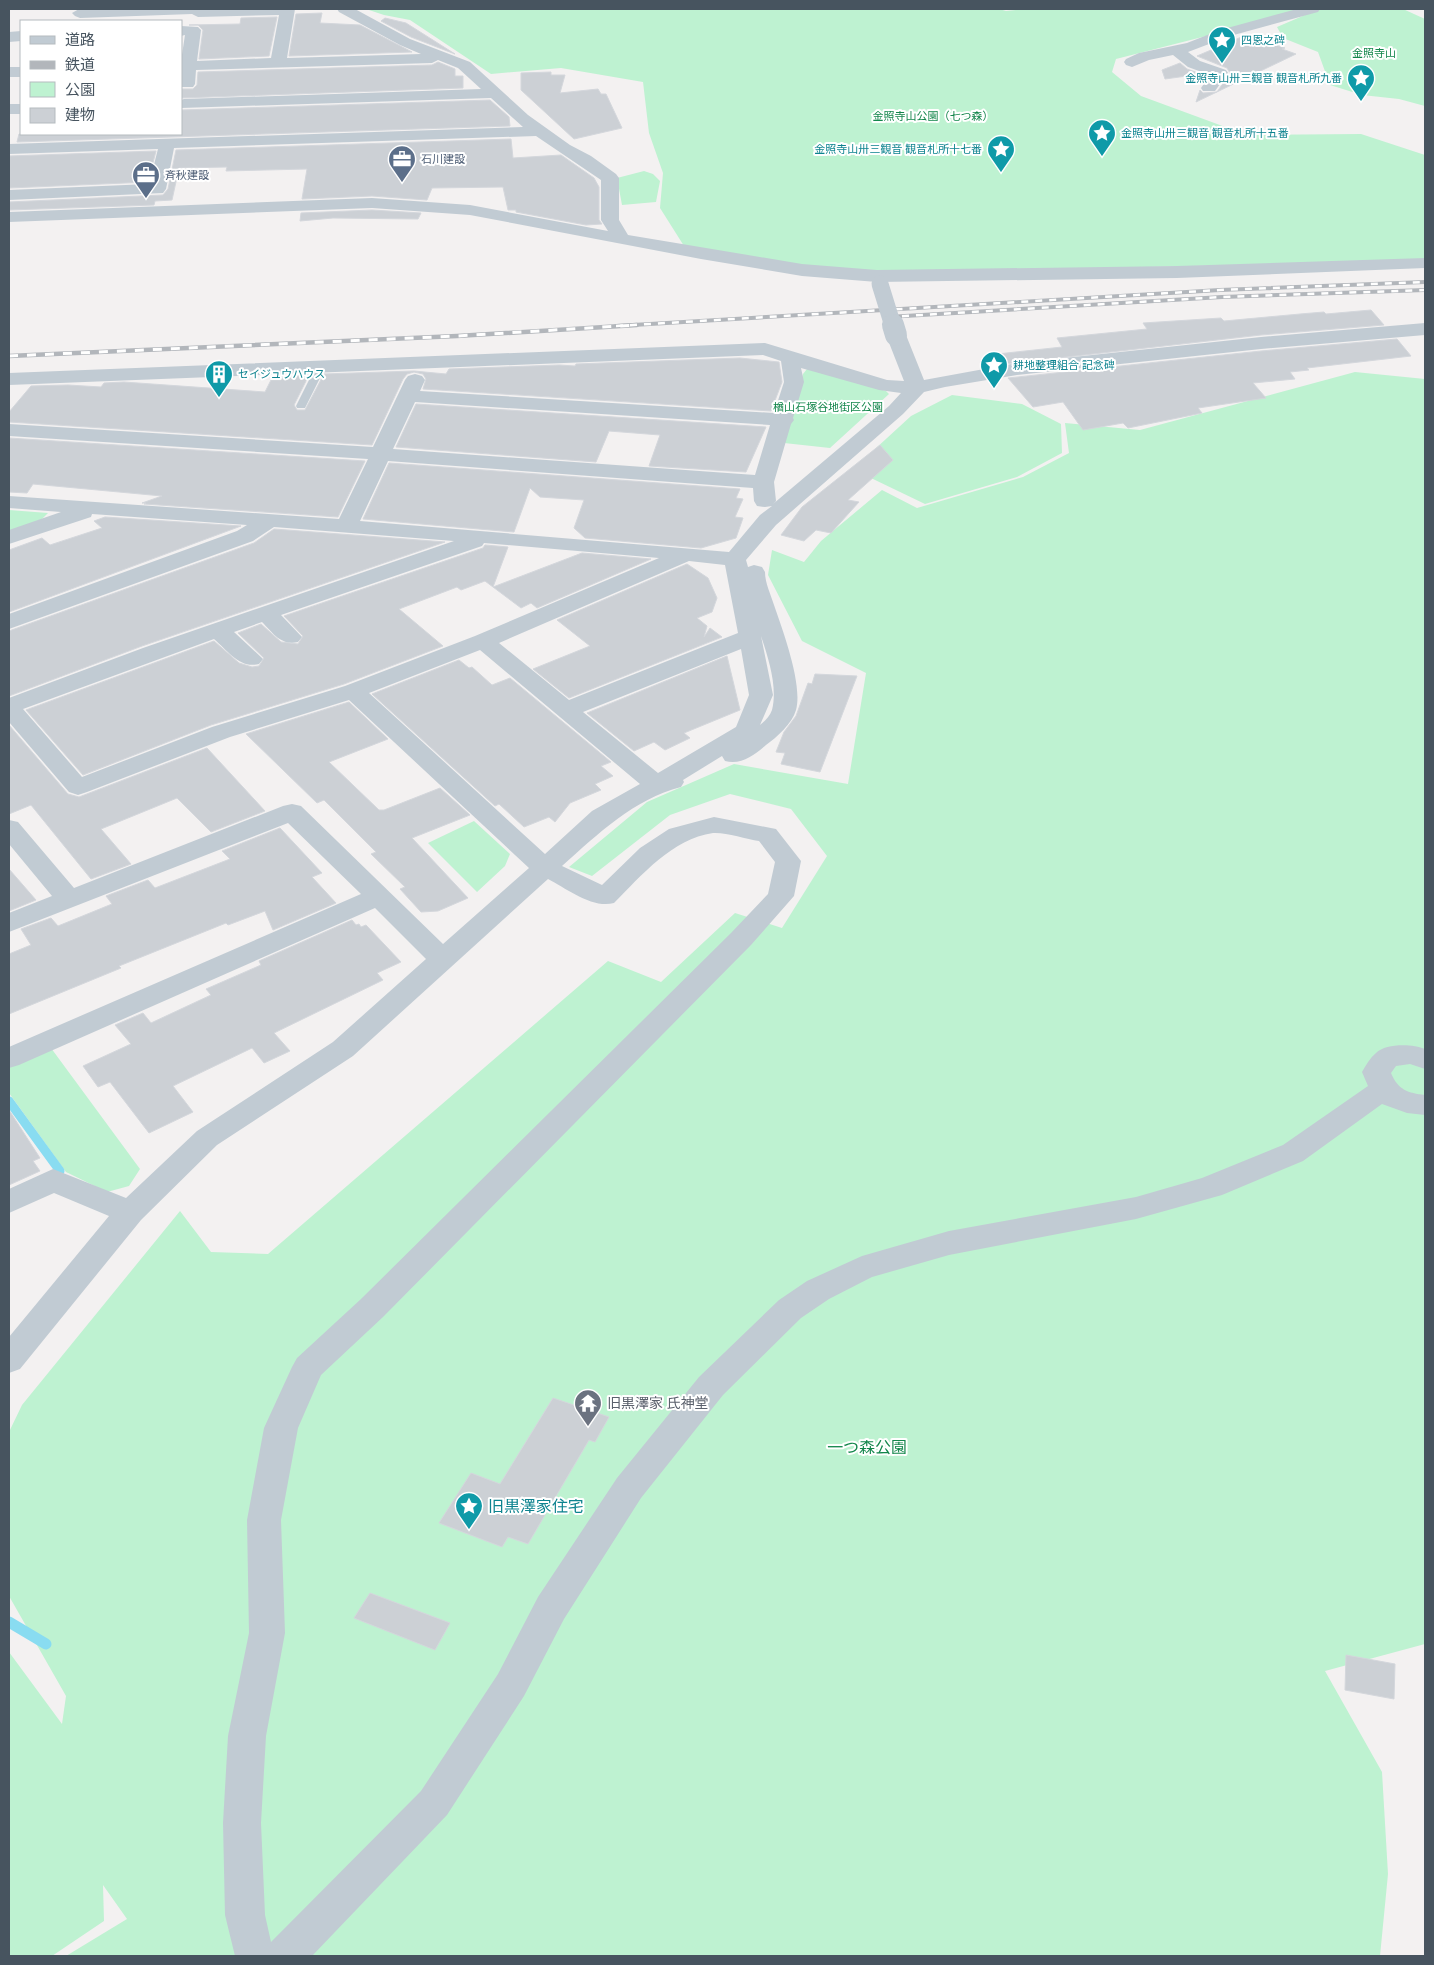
<svg xmlns="http://www.w3.org/2000/svg" width="1434" height="1965" font-family="'Nunito Sans','Noto Sans JP',sans-serif">
  <style>
    .green { fill: #bef2d1 }
    .lines { fill: none; stroke-linecap: round; stroke-linejoin: round }
    .stream-far1 { stroke: #89dcf1; stroke-width: 9 }
    .stream { stroke: #89dcf1; stroke-width: 11 }
    .building { fill: #ccd0d5; stroke: #d4d7dc }
    .service { fill: #c1cbd3; fill-rule: evenodd }
    .minor { fill: #c1cbd3; fill-rule: evenodd }
    .rail-far1-casing { stroke: #b2b6bb; stroke-width: 4 }
    .rail-casing { stroke: #b2b6bb; stroke-width: 4.5 }
    .rail-far1 { stroke: #fff; stroke-width: 2.5; stroke-dasharray: 7; stroke-linecap: butt }
    .rail { stroke: #fff; stroke-width: 3; stroke-dasharray: 9; stroke-linecap: butt }
    .minor-bridge-far1 { stroke: #c1cbd3; stroke-width: 17 }
    .minor-bridge { stroke: #c1cbd3; stroke-width: 22 }
    .labels { text-anchor: middle; stroke-width: 4; stroke-linejoin: round; paint-order: stroke }
    .far-culture-label { font-size: 11px; fill: #0d838f; stroke: #fff; text-anchor: start }
    .far-park-label { font-size: 11px; fill: #13864b; stroke: #fff }
    .far-service-label { font-size: 11px; fill: #4e5e75; stroke: #fff; text-anchor: start }
    .worship-label { font-size: 14px; fill: #5b616d; stroke: #fff; text-anchor: start }
    .near-park-label { font-size: 16px; fill: #13864b; stroke: #fff }
    .near-culture-label { font-size: 16px; fill: #0d838f; stroke: #fff; text-anchor: start }
  </style>
  <rect width="100%" height="100%" fill="#f3f1f1"/>
  <path class="green" d="M366,9H999L1006,11L1026,9H1305L1273,19L1116,59L1112,72L1141,96L1247,135L1361,134L1425,155V261L830,274L684,246L660,208L663,173L649,133L643,82L561,68L491,74L410,20L384,15Z
    M1319,9H1403L1425,19V106L1399,99L1362,95L1330,85L1318,52L1283,38L1277,27Z
    M644,171L653,174L660,181L656,202L622,205L617,178Z
    M807,369L816,370L886,391L889,394L830,448L784,443L803,374Z
    M1355,372L1425,379V1644L1325,1671L1382,1772L1388,1874L1380,1956H66L127,1919L103,1885L104,1921L52,1956H9V1652L62,1724L66,1696L9,1596V1432L22,1405L180,1211L211,1252L268,1254L608,961L661,982L735,913L782,928L827,856L791,809L730,794L670,815L592,876L569,867L647,802L734,764L848,784L866,673L802,641L768,575L772,550L804,562L821,541L882,490L917,508L1023,477L1069,453L1065,423L1140,430Z
    M952,395L1022,404L1061,424L1062,453L1017,477L925,504L873,479L850,472L911,416Z
    M9,510L48,513L40,521L9,531Z
    M474,821L510,854L505,866L477,892L428,843Z
    M51,1048L140,1169L129,1186L107,1192L66,1172L9,1093V1066Z"/>
  <g class="lines">
    <path class="stream-far1" d="M9,1101L60,1171"/>
    <path class="stream" d="M9,1622L46,1644"/>
  </g>
  <path class="building" d="M322,13L320,23L360,25L412,52L289,56L296,14Z
    M277,17L269,56L199,59L203,30L198,25H189L240,24L241,18Z
    M385,18L406,23L455,54L411,37L381,21Z
    M1246,35L1285,48L1282,49L1296,54L1196,102L1200,90L1203,93L1217,92L1230,73L1227,68L1197,56Z
    M438,62L455,69V76H463V88L181,98V89H193L197,85L198,72L432,65Z
    M1180,63L1187,69L1201,74L1165,79L1162,70Z
    M551,72V75H565L560,93L598,89L601,94H606L622,128L574,139L521,90V73Z
    M490,100L509,117L510,126L17,142L19,134H181V110Z
    M511,139L513,158L561,155L594,178L599,187V220L602,224L586,225L516,212V210H508L503,187L432,188L427,200L372,196L302,199L307,169L226,171L227,167L179,168L172,200L155,201L154,205L9,210V202L163,195L168,189L176,150Z
    M156,151L148,182L9,188V156Z
    M372,210L421,213L418,219L333,218L300,221L301,213Z
    M1371,310L1384,325L1261,335L996,365L988,355L1062,347L1057,338L1147,329L1143,323L1221,318L1224,321L1300,314L1324,312L1326,314Z
    M1397,339L1411,356L1307,368L1309,370L1290,372L1295,379L1253,383L1266,398L1198,408L1202,413L1128,428L1123,423L1083,430L1063,402L1033,407L1008,378L1261,351Z
    M740,358L779,362L782,382L771,411L423,389L426,379L423,374L414,372L407,374L403,379L372,445L9,422V412L31,386L68,385L101,387L104,383L124,382L265,392L271,380H281L282,376L309,375L294,405L297,410H305L324,374L414,371L446,374L449,369L559,365L575,366L576,364Z
    M416,404L766,427L746,472L649,466L660,435L609,431L596,462L396,447Z
    M9,438L365,461L338,517L144,504L146,503H142L162,496L33,484L27,493L9,492Z
    M880,445L893,460L848,500L859,502L831,533L816,530L804,541L781,535L802,507Z
    M389,463L740,489L736,498L743,499L735,517L743,518L736,538L701,548L585,538L574,528L584,500L540,497L530,488L514,532L363,519Z
    M105,517L241,526L9,612V550L42,538L50,545L102,528L94,521Z
    M274,529L445,542L142,646L9,696V631L254,543Z
    M485,545L508,547L493,587L485,581L461,590L457,587L399,609L443,646L344,684L211,725L83,775L26,710L214,641L239,663L252,667L259,666L264,658L238,633L261,624L281,642L298,644L303,636L284,616L483,548Z
    M582,553L651,559L537,608L531,603L521,608L493,587Z
    M687,564L708,578L717,598L712,612L697,618L707,626L704,637L710,628L722,637L569,698L533,669L590,646L557,620Z
    M727,656L740,710L684,733L690,738L665,750L654,742L634,751L587,713Z
    M459,660L469,668L472,667L492,685L510,678L611,762L601,766L613,776L595,784L601,790L570,803L555,822L549,817L524,827L499,804L495,806L372,694Z
    M815,674L857,676L820,772L781,764L785,753L776,752L784,732L796,716L808,683L812,684Z
    M349,702L388,739L329,762L379,810H384L440,788L470,815L412,838L468,898L438,911L421,912L400,889L405,887L371,854L376,852L324,800L317,803L246,734Z
    M9,725L68,794L79,797L207,748L265,811L211,832L177,798L101,829L131,864L91,879L31,805L9,814Z
    M280,828L322,873L312,877L336,903L273,930L265,911L228,925L226,923L119,966L121,968L9,1014V954L31,945L21,929L51,918L58,926L112,904L106,896L148,880L155,888L230,859L222,851Z
    M9,869L36,900L9,911Z
    M352,920L356,925L359,924L361,927L366,925L401,962L377,973L383,980L274,1033L290,1051L264,1063L252,1048L173,1086L193,1112L149,1133L110,1082L98,1087L83,1066L131,1044L115,1025L143,1013L151,1023L211,995L206,989L261,965L259,961Z
    M9,1110L40,1158L33,1161L40,1171L9,1185Z
    M553,1398L609,1417L595,1442L589,1440L528,1544L508,1537L502,1547L439,1523L471,1473L500,1484Z
    M370,1593L450,1623L435,1650L354,1618Z
    M1346,1655L1395,1664L1394,1699L1345,1690Z"/>
  <g class="lines">
    <path class="service" d="M321,363L326,366L305,408H297L296,406L316,366Z"/>
    <path class="minor" d="M79,9H295L287,58L421,54L400,45L339,12L337,9H355L410,39L470,62L528,115L570,145L591,156L616,174L619,178V220L628,235L802,264L877,270L1177,266L1425,258V268L1177,278L877,282L802,276L701,259L470,215L372,208L9,222V212L372,198L470,205L608,231L601,220V180L536,136L174,148L166,189L163,193L9,200V190L149,184L158,149L9,154V144L523,127L491,98L181,108V100L184,99L481,89L458,68L438,60L432,63L196,70L195,84L193,87H181V61L185,35L181,36V26L198,27L201,30L197,61L271,58L279,15L198,17L192,14L80,18L75,16L72,13Z
      M1297,9H1320L1318,12L1230,36L1188,52L1200,61L1226,70L1228,73L1215,91H1203L1201,88L1210,75L1188,67L1173,55L1149,60L1132,67L1126,65L1124,62L1126,59L1139,53L1187,43L1220,30Z
      M21,31V41L9,42V32Z
      M9,67H21V77H9Z
      M9,104H21V114H9Z
      M1425,323V335L1261,349L1017,375L945,387L924,392L903,414L776,525L746,560L748,567L754,565L762,567L765,572C765,583 771,595 774,605C783,631 803,685 796,710C792,724 777,737 766,745C754,755 742,765 725,761L722,756L683,780L684,782L681,787C634,799 598,834 562,866L602,885L640,848L669,829L714,817L776,829L801,861L794,896L751,945L383,1317L321,1375L298,1428L281,1520L285,1633L266,1736L261,1823L265,1915L271,1942L421,1791L498,1674L538,1597L617,1478L699,1377L779,1300L807,1281L862,1256L949,1231L1136,1197L1202,1178L1283,1145L1368,1086L1362,1072C1366,1065 1370,1058 1376,1053C1386,1043 1413,1044 1425,1049V1069L1410,1064L1396,1066L1391,1073C1398,1090 1408,1093 1425,1095V1115L1407,1113L1382,1104L1303,1161L1222,1195L1136,1219L949,1255L872,1277L829,1299L801,1318L723,1395L641,1498L564,1619L524,1696L447,1815L312,1956H235L225,1915L223,1823L228,1736L249,1633L247,1520L264,1428L292,1367L297,1358L361,1299L731,933L768,894L775,862L759,841C746,839 725,832 713,833C672,839 642,875 614,903C593,909 567,889 548,879L353,1056L217,1145L141,1220L20,1369L9,1373V1337L109,1216L54,1193L9,1213V1189L53,1169L126,1198L197,1131L333,1042L426,959L375,908L19,1065L9,1068V1047L361,894L288,823L9,932V913L52,896L9,844V820L18,822L74,888L283,806L292,804L301,806L443,944L529,868L349,700L230,737L87,792L78,795L69,792L9,722V698L143,648L454,541L274,527L253,541L9,629V614L237,531L247,525L92,514L91,517L9,544V530L61,512L9,508V496L339,519L368,459L9,436V424L373,447L405,380L408,376L415,374L422,376L425,380L420,391L774,413L784,382L781,361L763,355L9,385V373L765,343L887,380L904,381L886,335L889,331L896,329L903,331L906,335L924,380L1017,363L1261,337ZM801,368L879,390L901,393L889,406L773,504L776,501L774,482L791,424L794,420L793,418L804,382ZM415,402L770,425L755,475L393,449ZM388,461L753,488L754,501L757,506L765,507L772,506L760,515L729,552L360,521ZM484,543L659,558L475,636L345,686L212,727L82,777L23,709L214,639C228,651 240,669 259,664L263,659L234,632L262,622C273,633 281,646 298,642L302,637L281,615L482,546ZM689,561L725,565L738,633L569,700L499,643ZM761,636C768,657 778,687 772,710C770,716 765,721 760,725L773,695ZM741,649L749,695L736,727L658,773L583,712ZM480,650L640,784L592,811L545,854L369,693Z"/>
    <g class="rail-far1-casing">
      <path id="rail-far1" d="M888,317L1222,297L1425,290
        M616,326L1220,290L1425,282"/>
    </g>
    <g class="rail-casing">
      <path id="rail" d="M9,356L457,336L637,325"/>
    </g>
    <use href="#rail-far1" class="rail-far1"/>
    <use href="#rail" class="rail"/>
    <path class="minor-bridge-far1" d="M880,284L893,326"/>
    <path class="minor-bridge" d="M893,325L896,335"/>
  </g>
  <defs>
    <g id="sight-pin" transform="scale(1.4375)"><path d="M0 17L-7.5 6A9.5 9.5 0 1 1 7.5 6Z" fill="#0f9aa8" stroke="#fff"/><path d="M0-6L1.8-2.2L6-1.7L2.9 1.2L3.7 5.4L0 3.3L-3.7 5.4L-2.9 1.2L-6-1.7L-1.8-2.2Z" fill="#fff"/></g>
    <g id="office-pin" transform="scale(1.4375)"><path d="M0 17L-7.5 6A9.5 9.5 0 1 1 7.5 6Z" fill="#5c6f8a" stroke="#fff"/><path d="M-6-3h4V-5.5h4V-3h4V5H-6ZM-1-4.5V-3h2v-1.5ZM-6 0V1H6V0Z" fill="#fff"/></g>
    <g id="building-pin" transform="scale(1.4375)"><path d="M0 17L-7.5 6A9.5 9.5 0 1 1 7.5 6Z" fill="#0f9aa8" stroke="#fff"/><path d="M-4-6H4V6H1V3H-1V6H-4ZM-2.5-4.3h1.7v1.8h-1.7ZM.8-4.3h1.7v1.8H.8ZM-2.5-1h1.7V.8h-1.7ZM.8-1h1.7V.8H.8Z" fill="#fff"/></g>
    <g id="temple-pin" transform="scale(1.4375)"><path d="M0 17L-7.5 6A9.5 9.5 0 1 1 7.5 6Z" fill="#6b7280" stroke="#fff"/><path d="M0-6L5-2H3V0L6.5 2.5H4V6H1.5V3h-3V6H-4V2.5H-6.5L-3 0V-2H-5Z" fill="#fff"/></g>
  </defs>
  <g fill-rule="evenodd">
    <use href="#sight-pin" x="1222" y="40"/>
    <use href="#sight-pin" x="1361" y="78"/>
    <use href="#sight-pin" x="1102" y="133"/>
    <use href="#sight-pin" x="1001" y="149"/>
    <use href="#office-pin" x="402" y="159"/>
    <use href="#office-pin" x="146" y="175"/>
    <use href="#sight-pin" x="994" y="365"/>
    <use href="#building-pin" x="219" y="374"/>
    <use href="#temple-pin" x="588" y="1403"/>
    <use href="#sight-pin" x="469" y="1506"/>
  </g>
  <g class="labels">
    <g class="far-culture-label">
      <text x="1241" y="44">四恩之碑</text>
      <text x="1342" y="82" text-anchor="end">金照寺山卅三観音 観音札所九番</text>
      <text x="1121" y="137">金照寺山卅三観音 観音札所十五番</text>
      <text x="982" y="153" text-anchor="end">金照寺山卅三観音 観音札所十七番</text>
      <text x="1013" y="369">耕地整理組合 記念碑</text>
      <text x="238" y="378">セイジュウハウス</text>
    </g>
    <g class="far-park-label">
      <text x="1374" y="57">金照寺山</text>
      <text x="933" y="120">金照寺山公園（七つ森）</text>
      <text x="828" y="411">楢山石塚谷地街区公園</text>
    </g>
    <g class="far-service-label">
      <text x="421" y="163">石川建設</text>
      <text x="165" y="179">斉秋建設</text>
    </g>
    <g class="worship-label">
      <text x="607" y="1408">旧黒澤家 氏神堂</text>
    </g>
    <g class="near-park-label">
      <text x="867" y="1453">一つ森公園</text>
    </g>
    <g class="near-culture-label">
      <text x="488" y="1512">旧黒澤家住宅</text>
    </g>
  </g>
  <rect width="1434" height="1965" fill="none" stroke="#47545f" stroke-width="20"/>
  <rect x="20" y="20" width="162" height="115" fill="#ffffff" stroke="#b5bbbf"/>
  <rect x="30" y="36" width="25" height="8" fill="#c1cbd3" stroke="#b5bbbf"/>
  <text x="65" y="45" font-size="15" fill="#47545f">道路</text>
  <rect x="30" y="61" width="25" height="8" fill="#b2b6bb" stroke="#b5bbbf"/>
  <text x="65" y="70" font-size="15" fill="#47545f">鉄道</text>
  <rect x="30" y="82" width="25" height="15" fill="#bef2d1" stroke="#b5bbbf"/>
  <text x="65" y="95" font-size="15" fill="#47545f">公園</text>
  <rect x="30" y="108" width="25" height="15" fill="#ccd0d5" stroke="#b5bbbf"/>
  <text x="65" y="120" font-size="15" fill="#47545f">建物</text>
</svg>
